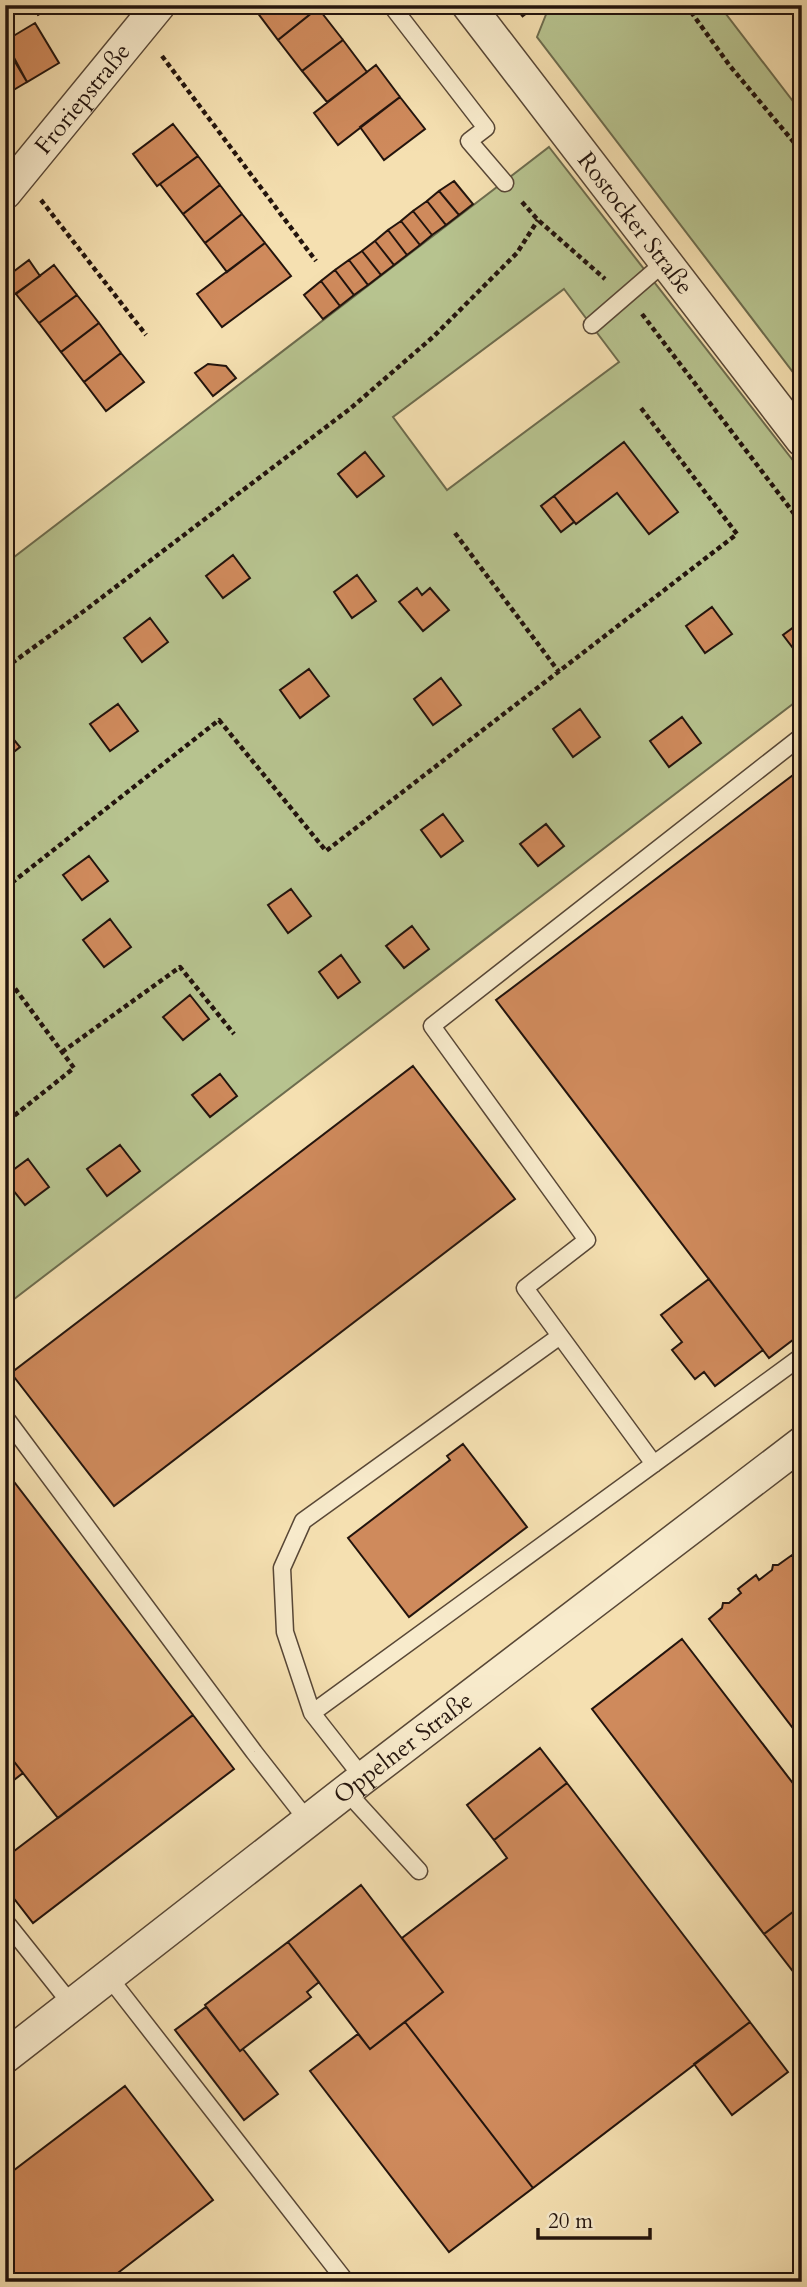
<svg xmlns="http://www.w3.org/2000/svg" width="807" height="2287" font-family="Cardo,serif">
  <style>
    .green { fill: #b7c38f; stroke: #6d6c4e; stroke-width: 2; fill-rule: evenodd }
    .building { fill: #cf8a5c; stroke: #23140d; stroke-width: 2 }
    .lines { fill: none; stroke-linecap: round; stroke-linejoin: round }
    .lane-casing { stroke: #584736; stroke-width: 19 }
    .street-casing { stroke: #584736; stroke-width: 35 }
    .path { stroke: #23140d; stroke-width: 4.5; stroke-dasharray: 5 3.5; stroke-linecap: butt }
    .lane { stroke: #f8ebcc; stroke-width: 16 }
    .street { stroke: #f8ebcc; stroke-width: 32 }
    .labels { text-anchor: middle; stroke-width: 5; stroke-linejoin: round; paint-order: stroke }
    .street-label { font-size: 24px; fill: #23140d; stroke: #f8ebcc }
  </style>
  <rect width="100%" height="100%" fill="#f5e0b1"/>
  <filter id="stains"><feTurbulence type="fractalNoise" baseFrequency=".00286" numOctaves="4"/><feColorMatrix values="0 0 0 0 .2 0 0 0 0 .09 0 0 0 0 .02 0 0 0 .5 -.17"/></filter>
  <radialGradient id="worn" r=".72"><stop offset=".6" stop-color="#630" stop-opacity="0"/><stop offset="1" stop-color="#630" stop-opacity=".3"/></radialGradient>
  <path class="green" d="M556,5H719L802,113V384L537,37L547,12Z
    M549,147L802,472V697L5,1306V564ZM564,289L619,362L447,490L393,417Z"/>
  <path class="building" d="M32,5H51L52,7L38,15Z
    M257,5H316L318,8L278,40L254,8Z
    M318,8L343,40L302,71L278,40Z
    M35,23L59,63L27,82L5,41Z
    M343,40L367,72L327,102L302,71Z
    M5,45L27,82L5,95Z
    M376,65L400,97L338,145L314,113Z
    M400,97L425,129L384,160L360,127Z
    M173,124L198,156L157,186L133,154Z
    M198,156L220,185L183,214L160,184Z
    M454,181L473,204L459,215L439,191Z
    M220,185L242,214L205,243L183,214Z
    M439,191L459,215L446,225L427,201Z
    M427,201L446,225L432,235L413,211Z
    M413,211L432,235L420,245L401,221Z
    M242,214L265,243L227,272L205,243Z
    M401,221L420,245L407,255L388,230Z
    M388,230L407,255L394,265L375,241Z
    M375,241L394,265L381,275L362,251Z
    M265,243L291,276L222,327L197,294Z
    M362,251L381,275L368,285L349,260Z
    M29,260L40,276L5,301V278Z
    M349,260L368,285L354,295L335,270Z
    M54,265L77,295L39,323L16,294Z
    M335,270L354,295L340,306L321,281Z
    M321,281L340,306L323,319L304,295Z
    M77,295L99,323L61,352L39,323Z
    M99,323L121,353L84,382L61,352Z
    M121,353L144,382L106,411L84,382Z
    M208,364L226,366L236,378L213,396L195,373Z
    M624,442L678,512L649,534L617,493L576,524L554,496Z
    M365,452L384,476L357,497L338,474Z
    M554,496L574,522L561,532L541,506Z
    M233,555L250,578L223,598L206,576Z
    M357,575L376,601L352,618L334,592Z
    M417,588L422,595L430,588L449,610L423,631L399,602Z
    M712,607L732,634L705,653L686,626Z
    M150,618L168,642L142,662L124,638Z
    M802,621V660L783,635Z
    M309,669L329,696L300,718L280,690Z
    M441,678L461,705L433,725L414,699Z
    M118,704L138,731L110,751L90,724Z
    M580,709L600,737L573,757L553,729Z
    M682,717L701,743L669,767L650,741Z
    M5,729L20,747L5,759Z
    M801,769L802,1333L769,1358L496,1000Z
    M443,814L463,841L441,857L421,830Z
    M546,824L564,846L538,866L520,844Z
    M89,856L108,881L82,900L63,875Z
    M291,889L311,916L288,933L268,905Z
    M110,919L131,947L104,967L83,940Z
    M412,926L429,949L404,968L386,946Z
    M341,955L360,982L338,998L319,972Z
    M190,995L209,1019L183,1040L163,1017Z
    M413,1066L515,1199L114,1506L11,1373Z
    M220,1074L237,1096L210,1117L192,1095Z
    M120,1145L140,1171L107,1196L87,1169Z
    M28,1159L49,1187L25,1205L5,1180V1176Z
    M709,1279L763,1350L715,1386L704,1372L695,1379L672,1350L682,1342L661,1315Z
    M463,1444L527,1527L409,1617L348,1538L450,1460L447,1456Z
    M5,1470L193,1715L58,1818L5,1750Z
    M792,1555L802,1568V1740L709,1619L722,1608L723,1603H729L741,1593L738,1589L756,1575L759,1580L772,1570L773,1565H778Z
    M682,1639L802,1795V1905L764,1934L592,1709Z
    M193,1715L234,1769L33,1923L5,1887V1858Z
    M540,1748L567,1783L494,1840L467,1805Z
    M5,1750L23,1773L5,1787Z
    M567,1783L750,2022L533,2188L405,2022L443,1992L402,1938L507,1858L494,1840Z
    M361,1885L443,1992L370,2049L288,1942Z
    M802,1905V1983L764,1934Z
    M288,1942L319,1982L307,1992L311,1997L240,2051L205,2005Z
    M206,2007L240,2051L243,2049L278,2094L244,2120L175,2030Z
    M405,2022L533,2188L449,2252L310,2071L358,2034L370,2049Z
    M750,2022L788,2072L732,2115L694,2064Z
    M125,2086L213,2200L106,2282H5V2177Z"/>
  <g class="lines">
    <g class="lane-casing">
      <path id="lane" d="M391,5L486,128L469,141L505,183
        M592,325L665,262
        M5,1417L254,1752L308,1821
        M654,1464L525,1288L587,1240L432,1026L802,736
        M312,1713L285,1632L282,1568L303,1521L560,1336
        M363,1778L312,1713L802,1356
        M346,1791L419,1871
        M5,1921L72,2005
        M108,1976L344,2279"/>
    </g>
    <g class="street-casing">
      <g id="street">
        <path id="s1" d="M468,5L802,440"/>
        <path id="s2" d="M5,193L159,5"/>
        <path id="s3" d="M5,2057L363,1778L802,1443"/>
      </g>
    </g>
    <path class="path" d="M686,5L730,66L802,152
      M521,16L535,5
      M162,56L316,261
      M41,200L146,335
      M522,202L538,220L605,279
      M642,314L802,524
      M455,533L559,672
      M5,668L84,611L351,408L433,337L517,253L538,220
      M5,888L219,720L326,851L737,534L641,408
      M5,975L74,1068L5,1123
      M62,1052L180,967L234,1034"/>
    <use href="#lane" class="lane"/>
    <use href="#street" class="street"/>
  </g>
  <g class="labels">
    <g class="street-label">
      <text dy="8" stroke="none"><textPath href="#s2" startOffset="122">Froriepstraße</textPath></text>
      <text dy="8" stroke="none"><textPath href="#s1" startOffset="275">Rostocker Straße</textPath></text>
      <text dy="8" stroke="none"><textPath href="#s3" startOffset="504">Oppelner Straße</textPath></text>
    </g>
  </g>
  <rect width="807" height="2287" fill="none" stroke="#f5e0b1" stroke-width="28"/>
  <rect x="7" y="7" width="793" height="2273" fill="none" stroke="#23140d" stroke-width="3.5"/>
  <rect x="14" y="14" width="779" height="2259" fill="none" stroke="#23140d" stroke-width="2"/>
  <path d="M538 2228v10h112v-10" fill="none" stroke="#23140d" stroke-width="3.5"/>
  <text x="548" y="2228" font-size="21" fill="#23140d" stroke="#f8ebcc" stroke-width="5" paint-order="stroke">20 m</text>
  <rect width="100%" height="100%" filter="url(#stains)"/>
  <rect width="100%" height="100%" fill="url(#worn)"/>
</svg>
